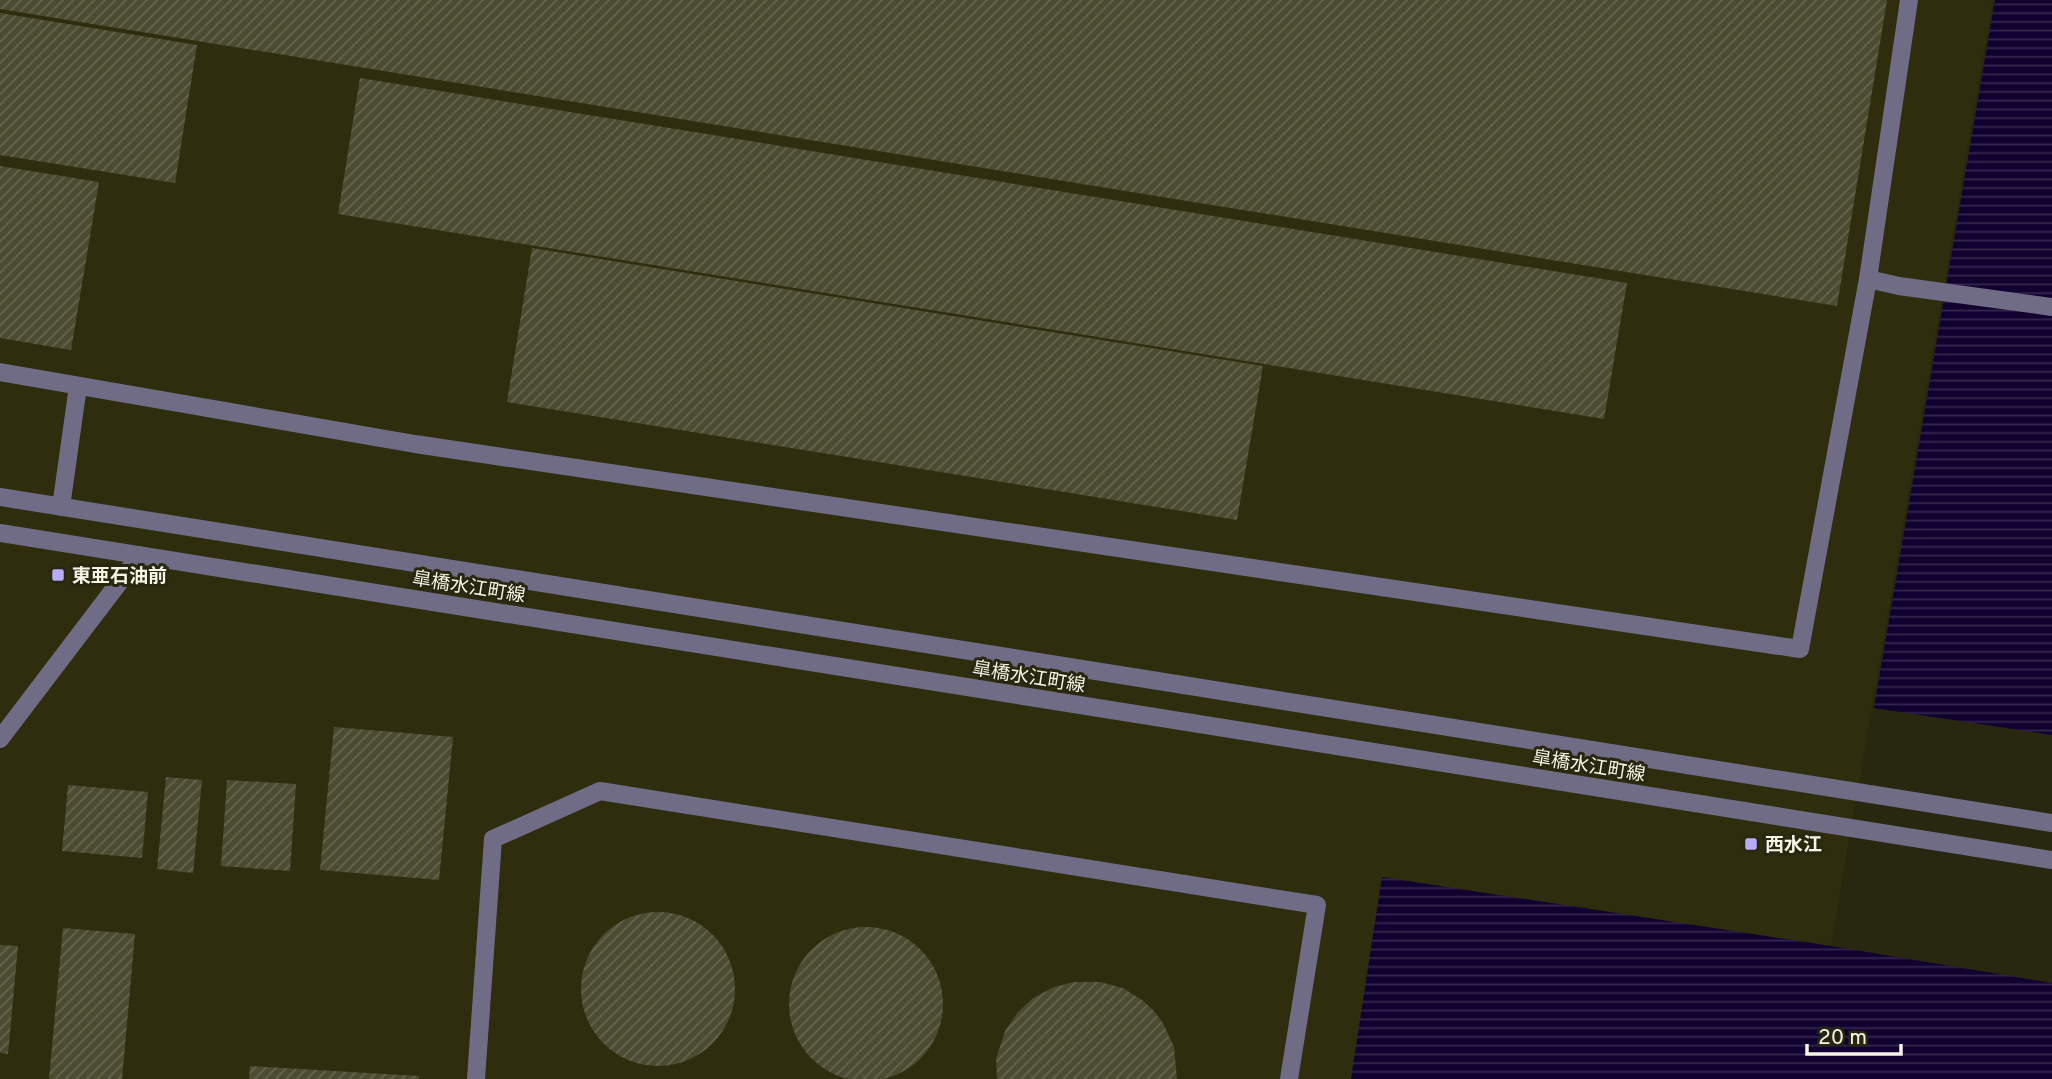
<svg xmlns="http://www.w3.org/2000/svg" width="2052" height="1079" font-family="Overpass,'Noto Sans JP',sans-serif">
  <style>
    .built { fill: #2e2d0d }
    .water { fill: url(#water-rules) }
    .building { fill: url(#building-hatch) }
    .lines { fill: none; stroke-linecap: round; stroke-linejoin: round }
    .minor { stroke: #706c86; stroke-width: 18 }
    .poi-dot { fill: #b8abf7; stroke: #28270f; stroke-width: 2.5 }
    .labels { text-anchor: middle; stroke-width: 6; stroke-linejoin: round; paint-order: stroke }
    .poi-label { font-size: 19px; font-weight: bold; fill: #f5f5e6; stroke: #28270f; text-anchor: start }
    .street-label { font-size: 19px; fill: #f5f5e6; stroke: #28270f }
  </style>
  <defs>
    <pattern id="water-rules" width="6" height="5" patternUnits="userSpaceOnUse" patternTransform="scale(1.75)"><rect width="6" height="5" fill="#110130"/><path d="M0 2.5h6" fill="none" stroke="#34274e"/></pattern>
    <pattern id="building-hatch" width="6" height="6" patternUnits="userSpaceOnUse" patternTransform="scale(1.75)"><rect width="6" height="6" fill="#4b4b32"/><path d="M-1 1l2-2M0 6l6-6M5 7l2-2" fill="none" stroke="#666650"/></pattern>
  </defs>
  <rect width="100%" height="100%" fill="#28270f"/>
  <path class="built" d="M0,0H1993L1831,946L1382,877L1351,1079H0Z"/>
  <path class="water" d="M1995,0H2052V735L1874,708Z
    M1382,877L1831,946L2052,983V1079H1351Z"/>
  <path class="building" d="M0,0H1887L1837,306L0,9Z
    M0,13L197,45L175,183L0,155Z
    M360,78L1627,283L1604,419L338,214Z
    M0,166L99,182L71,350L0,338Z
    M532,248L1263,366L1237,520L507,402Z
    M334,727L453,737L439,880L320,870Z
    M166,777L202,780L193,873L157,869Z
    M227,780L296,784L290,871L221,866Z
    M68,785L148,792L142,858L62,851Z
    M581 989a77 77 0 1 1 154 0a77 77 0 1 1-154 0Z
    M789 1004a77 77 0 1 1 154 0a77 77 0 1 1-154 0Z
    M63,928L135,934L122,1079H49Z
    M0,945L18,946L8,1054L0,1053Z
    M1074,982H1100L1123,988L1142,1000L1153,1010L1163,1023L1174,1047L1177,1079H997L996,1059L1005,1031L1018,1012L1033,998L1054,987Z
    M250,1066L419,1076V1079H249Z"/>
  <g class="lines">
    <path class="minor" d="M1868,279L1899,286L2052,307
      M0,372L415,444L1800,649L1868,279L1909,0
      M0,497L2052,823
      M61,507L78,386
      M0,533L2052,860
      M0,739L140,555
      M476,1079L493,839L600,791L1317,905L1289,1079"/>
  </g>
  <g class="poi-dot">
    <rect x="51" y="568" width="14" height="14" rx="3.5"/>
    <rect x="1744" y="837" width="14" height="14" rx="3.5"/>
  </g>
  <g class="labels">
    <g class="poi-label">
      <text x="72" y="582">東亜石油前</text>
      <text x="1765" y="851">西水江</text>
    </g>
    <g class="street-label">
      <text transform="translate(469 586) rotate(9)" y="7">皐橋水江町線</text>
      <text transform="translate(1029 676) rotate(9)" y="7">皐橋水江町線</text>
      <text transform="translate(1589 765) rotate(9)" y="7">皐橋水江町線</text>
    </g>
  </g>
  <path d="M1807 1044v10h94v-10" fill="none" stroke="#f5f5e6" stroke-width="3.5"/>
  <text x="1818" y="1044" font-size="21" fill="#f5f5e6" stroke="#28270f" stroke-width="5" paint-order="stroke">20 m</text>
</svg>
